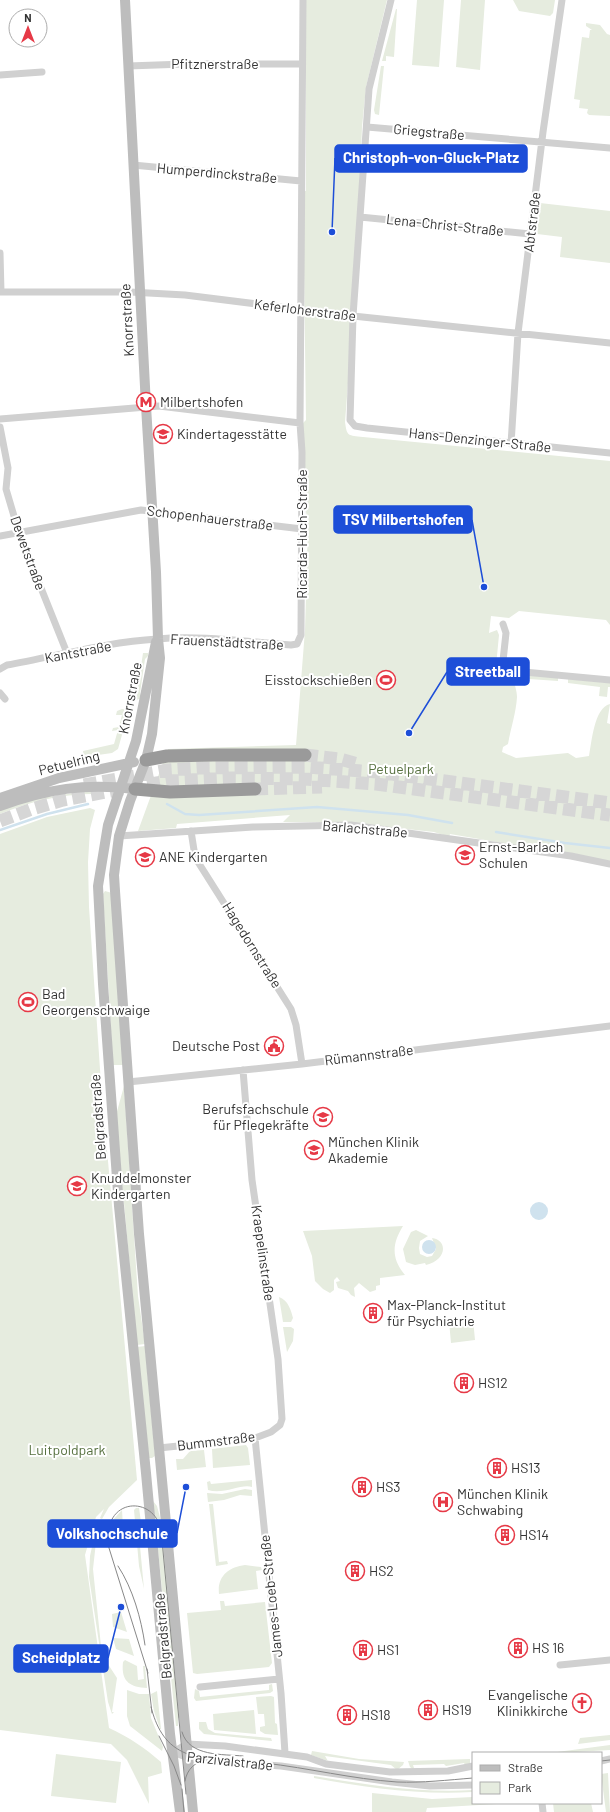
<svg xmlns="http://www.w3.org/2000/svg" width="610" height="1812" font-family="Barlow,sans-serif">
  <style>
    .green { fill: #e6ecdf }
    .water { fill: #cfe2ee }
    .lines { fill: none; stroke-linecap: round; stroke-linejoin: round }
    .stream { stroke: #cfe2ee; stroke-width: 2.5 }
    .highway-tunnel { stroke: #d6d6d6; stroke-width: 13; stroke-dasharray: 13 6; stroke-linecap: butt }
    .street { stroke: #d0d0d0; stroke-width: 7 }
    .secondary { stroke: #bdbdbd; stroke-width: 10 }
    .highway { stroke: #9a9a9a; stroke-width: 13 }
    .tram { stroke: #888; stroke-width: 1 }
    .labels { text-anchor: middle; stroke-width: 4; stroke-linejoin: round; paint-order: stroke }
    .street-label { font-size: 14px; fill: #333; stroke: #fff }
    .poi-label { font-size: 14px; fill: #333; stroke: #fff; text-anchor: start }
    .park-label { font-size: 14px; fill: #56703f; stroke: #fff }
    .leader { fill: none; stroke: #1d4ed8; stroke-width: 1.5 }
    .callout-dot { fill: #1d4ed8; stroke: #fff; stroke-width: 1.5 }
    .callout { fill: #1d4ed8; stroke: #1d4ed8; stroke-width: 1.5 }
    .callout-label { font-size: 15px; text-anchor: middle; font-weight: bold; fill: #fff }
  </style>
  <rect width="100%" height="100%" fill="#fff"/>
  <path class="green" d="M306,0H387L366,87L362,127L356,279L345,422C347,437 348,435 363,437L610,461V625L606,620L519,611L509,618L491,616L489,633L497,630L499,635L496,666L505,673L558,677V681L514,678C514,685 517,690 517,697C516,713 511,727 508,744L503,747L502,752L516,758L568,753L576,758L589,756C592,741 594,708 610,704L607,723L610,724V861L450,834L449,837L434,832L343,822H283L290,815L177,824L176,828L138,831L168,749L296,745L305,630L308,523L304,501L302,424L306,420L303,191H306Z
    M417,0H444L439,67L412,65Z
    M461,0H485L480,70L456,67Z
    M513,0H555L553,13L550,16L519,11Z
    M396,9H397L394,57L386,56V61H382Z
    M586,23L600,25L607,34L610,35V116L589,115L587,113L588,109L579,108L580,100L574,99L582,37L589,38L590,30H592L586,26Z
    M381,66H384L379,115L375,114L374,110Z
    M540,203L610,211V263L560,257L562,237L537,234Z
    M143,653H148V656L145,659L140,693L142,698L136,700Z
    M568,679L610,683V687H608L607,697L599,696L600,687L568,683Z
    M122,709L129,710L118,749L112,753L84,757L83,751L114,744L118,730L112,731L113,728L119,727L122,715H116L117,711Z
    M101,789L98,794C65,793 31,801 0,814V810L27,800Z
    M90,808L95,810L90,829L88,862L89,907L101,1084L137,1480L109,1507L102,1519L100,1518L104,1509L96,1517L85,1555L109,1728C129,1737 145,1748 161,1762L162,1773L148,1777L149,1804L127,1760L111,1744L0,1730V834L47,817Z
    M105,891L112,893L123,1065H113L103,894Z
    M124,1086L138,1296L145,1344L137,1345L116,1115Z
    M403,1226C392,1244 391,1258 405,1275L380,1278V1285L376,1286V1290L370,1292L359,1283L354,1288L355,1297L351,1295L348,1291L338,1288L336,1282L340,1281L337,1277L334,1280V1290L330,1293L323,1289L315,1281L312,1256L303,1231Z
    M416,1230L428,1236L420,1241L419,1248L420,1254L427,1257L432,1256L436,1249L432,1238C448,1240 447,1260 426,1265L425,1263L415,1265L406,1262L403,1249L411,1232Z
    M279,1297C288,1300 291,1310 293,1318L291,1322H283Z
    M473,1319L475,1340L451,1343L449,1321Z
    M283,1327H291L294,1329L293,1341L287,1352Z
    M145,1346L155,1456L152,1458H149L137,1347Z
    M246,1445L248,1448L250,1465L213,1468L212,1449Z
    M204,1450L206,1467L177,1470L176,1459H183L190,1451Z
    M252,1480V1487C242,1483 224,1495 208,1490L207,1482L210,1481L211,1484Z
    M245,1489L252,1490V1496L240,1495L224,1500L208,1502L207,1493L222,1494Z
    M153,1501L157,1506L163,1529L182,1718H178V1726H176Z
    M209,1504H213L219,1562L227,1561L228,1564L216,1566Z
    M136,1508H139L141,1522L138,1525L144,1589L139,1566L134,1510Z
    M122,1510C123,1524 124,1532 110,1536L112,1521Z
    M95,1533H97L93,1569L101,1646L106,1661L117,1678L112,1712H114L112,1714L108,1702L89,1577L90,1556Z
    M245,1565L261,1567L262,1570L256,1571L258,1589L219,1594C217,1576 229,1567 245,1565Z
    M220,1601H224L225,1606L265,1602L272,1663L269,1667L197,1674L193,1673L187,1613L221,1610Z
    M121,1612L127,1632L113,1627L112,1614Z
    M113,1638L129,1639L134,1656L116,1649Z
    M125,1660L137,1666L138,1680L144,1679L143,1666H145L147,1688C128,1687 121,1680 123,1662Z
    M272,1684L273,1691L270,1693L196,1701L194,1698L195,1689L199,1691L200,1697L269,1690V1685Z
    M127,1690L139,1694H149L151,1718L163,1747L162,1751L130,1726L127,1716Z
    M157,1691L161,1729H160L154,1711L151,1694Z
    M271,1696L274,1697L275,1723L277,1724L278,1735L265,1734L260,1731V1727L265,1726L264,1714H258L256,1697Z
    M254,1710L256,1734L214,1730L213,1714Z
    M199,1722H206L208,1729L215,1733L271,1738L272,1741L204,1734L199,1729Z
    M610,1735V1740L578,1744L580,1738Z
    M610,1745V1750L558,1753L557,1752Z
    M312,1751L359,1759L404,1762L403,1765L397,1770L391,1765L325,1756L328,1761L311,1755Z
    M56,1754L121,1762L116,1803L51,1796Z
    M470,1759V1764L465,1765L464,1763L446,1766L444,1764L413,1765L415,1771L410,1767L408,1761Z
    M608,1773L610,1812H606L601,1774Z
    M314,1776C367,1785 419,1793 473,1790V1792C419,1795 367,1788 314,1778Z
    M372,1793L432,1799L473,1797V1803H514L427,1808L426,1812H372Z
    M553,1803H591L593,1812H554Z"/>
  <path class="water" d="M530 1211a9 9 0 1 1 18 0a9 9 0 1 1-18 0Z
    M422 1247a7 7 0 1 1 14 0a7 7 0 1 1-14 0Z"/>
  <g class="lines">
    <path class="stream" d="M167,804L185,814L199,815L317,807L408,815L452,823
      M0,830L47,814L88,804
      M496,832L565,843L610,848"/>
    <path class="highway-tunnel" d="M305,755L340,759L358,764
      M84,785L168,770L199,768L305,767L377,772L610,803
      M255,789L322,787
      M0,821L32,809L63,800L143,785L169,781L231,778L304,779L376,784L610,815"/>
    <path class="street" d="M391,0L369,89L353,316L350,420L355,426L367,428L610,453
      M128,66L185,64H302
      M0,75L42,72
      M367,127L610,148
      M133,165L301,181
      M360,217L530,234
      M0,253L1,292
      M0,292H130L185,295L353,316L610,343
      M0,419L159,406L300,423
      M0,427L8,468L6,489L19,533L67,653
      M511,444L518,333L543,132L562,0
      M0,536L141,510L302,529
      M503,624L506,633L502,670L610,680
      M0,669L7,665C57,656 107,642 157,639C201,635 247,642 291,645L297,644L301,635L302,452L300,423L303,0
      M0,693L5,699
      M191,831L194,850L198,862L291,1009L296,1025L302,1064
      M119,836L253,827L351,825L571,856L610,864
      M128,1082L302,1064L610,1026
      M255,1438L281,1693L285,1753
      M159,1448L255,1438L271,1432L280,1425L282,1419L278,1359L252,1180L243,1070
      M560,1665L610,1660
      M200,1687L279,1679
      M601,1761L610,1759
      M473,1766L448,1771L390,1772L326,1764L307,1757L225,1746L187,1744L173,1752L191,1759L281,1766L392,1782L430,1786L473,1785
      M542,1803L543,1812"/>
    <path class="secondary" d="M125,0L146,406L156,572L158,639L160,658L152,734L146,760L130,801L119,836L114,875L115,891L139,1234L193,1812
      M156,642L136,741L108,825L98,886L103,984L119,1206L146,1473L170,1734L180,1812
      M0,798L59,778L134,762
      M0,806C48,789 84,783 135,789"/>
    <path class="highway" d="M146,760L167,756L213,755H305
      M135,789L170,792L255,789"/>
    <path class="tram" d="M118,1566C133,1589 141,1618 145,1645
      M147,1669L152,1713
      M148,1673L109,1548C100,1497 154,1494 161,1530L186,1794
      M151,1707C156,1726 164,1743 183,1752C207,1764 239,1760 264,1763C309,1768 352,1779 397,1782C422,1783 448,1780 473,1778
      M182,1732C189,1757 223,1754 243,1756
      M159,1736L174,1766L181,1785
      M601,1761L610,1760
      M185,1781C187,1769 195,1762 206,1760
      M182,1789L184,1812"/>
  </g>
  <defs>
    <g id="metro-ring" transform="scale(1)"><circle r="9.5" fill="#fff" stroke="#e63946" stroke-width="1.5"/><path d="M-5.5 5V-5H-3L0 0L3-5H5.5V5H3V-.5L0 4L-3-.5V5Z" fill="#e63946"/></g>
    <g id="school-ring" transform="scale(1)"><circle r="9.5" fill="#fff" stroke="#e63946" stroke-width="1.5"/><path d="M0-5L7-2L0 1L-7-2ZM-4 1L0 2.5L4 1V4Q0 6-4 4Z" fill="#e63946"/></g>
    <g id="stadium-ring" transform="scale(1)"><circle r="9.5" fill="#fff" stroke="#e63946" stroke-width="1.5"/><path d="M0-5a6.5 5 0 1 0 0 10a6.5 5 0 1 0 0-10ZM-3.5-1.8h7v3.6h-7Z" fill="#e63946"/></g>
    <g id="civic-ring" transform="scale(1)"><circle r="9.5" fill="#fff" stroke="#e63946" stroke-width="1.5"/><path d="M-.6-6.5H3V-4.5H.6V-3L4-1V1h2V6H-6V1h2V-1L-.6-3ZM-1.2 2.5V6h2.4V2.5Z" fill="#e63946"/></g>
    <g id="building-ring" transform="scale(1)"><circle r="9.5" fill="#fff" stroke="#e63946" stroke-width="1.5"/><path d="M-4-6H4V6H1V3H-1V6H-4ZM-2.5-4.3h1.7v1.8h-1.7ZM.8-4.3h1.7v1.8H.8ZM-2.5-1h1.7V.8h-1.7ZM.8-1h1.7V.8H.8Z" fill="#e63946"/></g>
    <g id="hospital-ring" transform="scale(1)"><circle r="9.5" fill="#fff" stroke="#e63946" stroke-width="1.5"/><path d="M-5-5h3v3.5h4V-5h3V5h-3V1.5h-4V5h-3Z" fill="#e63946"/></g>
    <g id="church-ring" transform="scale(1)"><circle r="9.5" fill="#fff" stroke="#e63946" stroke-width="1.5"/><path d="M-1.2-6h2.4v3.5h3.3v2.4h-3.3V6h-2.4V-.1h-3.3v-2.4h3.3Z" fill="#e63946"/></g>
  </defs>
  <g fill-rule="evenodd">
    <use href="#metro-ring" x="146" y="402"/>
    <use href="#school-ring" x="163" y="434"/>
    <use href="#stadium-ring" x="386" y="680"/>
    <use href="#school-ring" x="465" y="855"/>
    <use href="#school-ring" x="145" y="857"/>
    <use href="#stadium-ring" x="28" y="1002"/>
    <use href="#civic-ring" x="274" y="1046"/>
    <use href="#school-ring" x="323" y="1117"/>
    <use href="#school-ring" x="314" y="1150"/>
    <use href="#school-ring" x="77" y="1186"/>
    <use href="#building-ring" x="373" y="1313"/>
    <use href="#building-ring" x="464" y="1383"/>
    <use href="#building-ring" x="497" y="1468"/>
    <use href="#building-ring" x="362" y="1487"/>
    <use href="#hospital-ring" x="443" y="1502"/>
    <use href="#building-ring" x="505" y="1535"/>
    <use href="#building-ring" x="355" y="1571"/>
    <use href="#building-ring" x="518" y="1648"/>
    <use href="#building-ring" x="363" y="1650"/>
    <use href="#church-ring" x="582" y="1703"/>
    <use href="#building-ring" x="428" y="1710"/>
    <use href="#building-ring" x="347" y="1715"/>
  </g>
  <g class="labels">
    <g class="street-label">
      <text x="215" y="69">Pfitznerstraße</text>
      <text transform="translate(429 132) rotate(5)" y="5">Griegstraße</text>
      <text transform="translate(217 173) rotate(5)" y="5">Humperdinckstraße</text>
      <text transform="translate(532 222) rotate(-83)" y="5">Abtstraße</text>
      <text transform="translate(445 225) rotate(6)" y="5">Lena-Christ-Straße</text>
      <text transform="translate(305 310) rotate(7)" y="5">Keferloherstraße</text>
      <text transform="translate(127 320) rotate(-93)" y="5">Knorrstraße</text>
      <text transform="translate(480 440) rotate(6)" y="5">Hans-Denzinger-Straße</text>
      <text transform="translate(210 518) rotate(7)" y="5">Schopenhauerstraße</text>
      <text transform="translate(302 534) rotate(-90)" y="5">Ricarda-Huch-Straße</text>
      <text transform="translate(28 553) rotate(70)" y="5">Dewetstraße</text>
      <text transform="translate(227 642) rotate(3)" y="5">Frauenstädtstraße</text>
      <text transform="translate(78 652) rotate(-11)" y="5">Kantstraße</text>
      <text transform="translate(130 698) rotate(-79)" y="5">Knorrstraße</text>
      <text transform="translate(69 763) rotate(-14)" y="5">Petuelring</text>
      <text transform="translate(365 829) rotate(5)" y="5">Barlachstraße</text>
      <text transform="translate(252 945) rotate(58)" y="5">Hagedornstraße</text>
      <text transform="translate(369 1055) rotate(-7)" y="5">Rümannstraße</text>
      <text transform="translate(98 1117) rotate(-94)" y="5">Belgradstraße</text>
      <text transform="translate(263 1253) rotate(82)" y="5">Kraepelinstraße</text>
      <text transform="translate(216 1441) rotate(-7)" y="5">Bummstraße</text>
      <text transform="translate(271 1596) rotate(-96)" y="5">James-Loeb-Straße</text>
      <text transform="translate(163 1636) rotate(-95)" y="5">Belgradstraße</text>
      <text transform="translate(230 1761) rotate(6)" y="5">Parzivalstraße</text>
    </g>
    <g class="poi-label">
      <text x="160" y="407">Milbertshofen</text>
      <text x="177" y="439">Kindertagesstätte</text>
      <text x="372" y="685" text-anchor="end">Eisstockschießen</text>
      <text x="479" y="852">Ernst-Barlach<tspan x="479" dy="16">Schulen</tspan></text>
      <text x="159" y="862">ANE Kindergarten</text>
      <text x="42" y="999">Bad<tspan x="42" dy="16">Georgenschwaige</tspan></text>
      <text x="260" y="1051" text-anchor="end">Deutsche Post</text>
      <text x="309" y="1114" text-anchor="end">Berufsfachschule<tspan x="309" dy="16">für Pflegekräfte</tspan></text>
      <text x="328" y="1147">München Klinik<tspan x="328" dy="16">Akademie</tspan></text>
      <text x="91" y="1183">Knuddelmonster<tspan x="91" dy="16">Kindergarten</tspan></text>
      <text x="387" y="1310">Max-Planck-Institut<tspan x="387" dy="16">für Psychiatrie</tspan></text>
      <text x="478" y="1388">HS12</text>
      <text x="511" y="1473">HS13</text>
      <text x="376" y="1492">HS3</text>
      <text x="457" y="1499">München Klinik<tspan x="457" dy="16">Schwabing</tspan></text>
      <text x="519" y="1540">HS14</text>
      <text x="369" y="1576">HS2</text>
      <text x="532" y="1653">HS 16</text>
      <text x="377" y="1655">HS1</text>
      <text x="568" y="1700" text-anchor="end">Evangelische<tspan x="568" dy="16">Klinikkirche</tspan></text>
      <text x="442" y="1715">HS19</text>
      <text x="361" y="1720">HS18</text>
    </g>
    <g class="park-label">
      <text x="401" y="774">Petuelpark</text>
      <text x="67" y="1455">Luitpoldpark</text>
    </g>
  </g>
  <path class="leader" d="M332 232L335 158M484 587L472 520M409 733L447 672M186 1487L177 1533M121 1607L108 1658"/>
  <g class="callout-dot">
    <circle cx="332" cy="232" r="4"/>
    <circle cx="484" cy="587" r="4"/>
    <circle cx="409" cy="733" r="4"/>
    <circle cx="186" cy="1487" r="4"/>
    <circle cx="121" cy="1607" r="4"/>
  </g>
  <g class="callout">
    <rect x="335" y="145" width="192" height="27" rx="4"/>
    <rect x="334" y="506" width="138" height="27" rx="4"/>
    <rect x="447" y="658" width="82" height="27" rx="4"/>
    <rect x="48" y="1520" width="129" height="27" rx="4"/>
    <rect x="14" y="1645" width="94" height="27" rx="4"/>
  </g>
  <g class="callout-label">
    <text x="431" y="163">Christoph-von-Gluck-Platz</text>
    <text x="403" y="525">TSV Milbertshofen</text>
    <text x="488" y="677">Streetball</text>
    <text x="112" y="1539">Volkshochschule</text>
    <text x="61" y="1663">Scheidplatz</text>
  </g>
  <rect x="472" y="1752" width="130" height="52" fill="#ffffff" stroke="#adadad"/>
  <rect x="480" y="1765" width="20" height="6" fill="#bdbdbd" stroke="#adadad"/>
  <text x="508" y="1772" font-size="12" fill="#333333">Straße</text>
  <rect x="480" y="1782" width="20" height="12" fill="#e6ecdf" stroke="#adadad"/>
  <text x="508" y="1792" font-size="12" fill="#333333">Park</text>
  <g transform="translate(28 28)"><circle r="19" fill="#ffffff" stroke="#adadad"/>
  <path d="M0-3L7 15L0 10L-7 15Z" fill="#e63946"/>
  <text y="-6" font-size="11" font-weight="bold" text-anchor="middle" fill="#333333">N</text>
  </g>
</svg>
